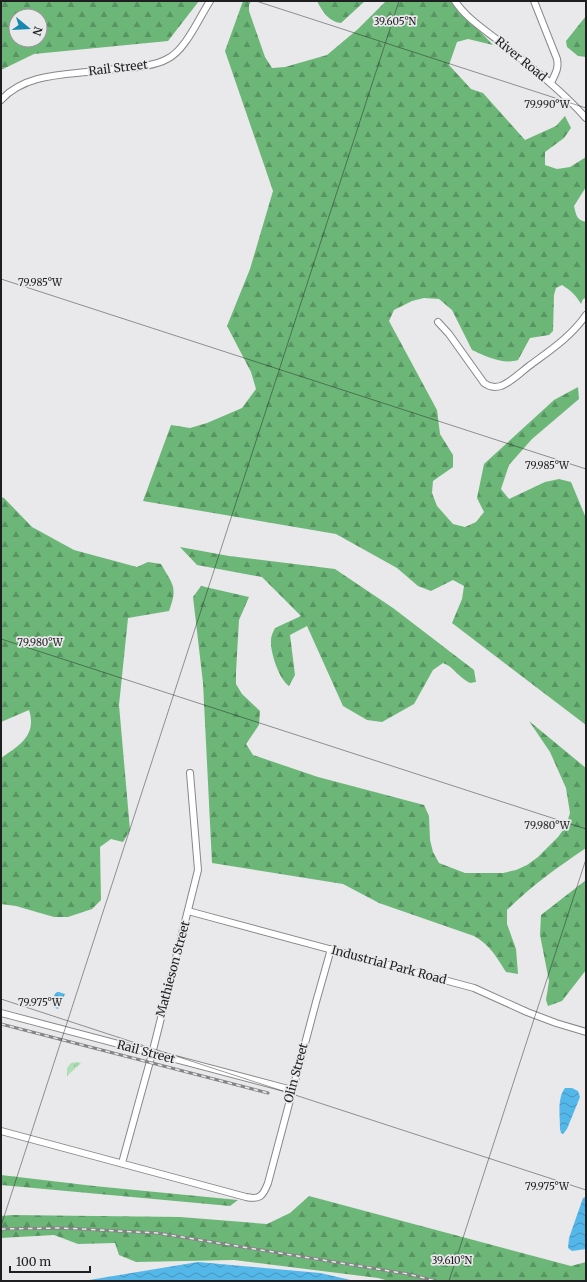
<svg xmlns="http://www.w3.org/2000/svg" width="587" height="1282" font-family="Merriweather,serif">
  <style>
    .grass { fill: url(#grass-tufts) }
    .forest { fill: url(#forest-firs); fill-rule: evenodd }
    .water { fill: url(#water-waves) }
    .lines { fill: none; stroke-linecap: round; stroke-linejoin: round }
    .minor-casing { stroke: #878689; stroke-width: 8 }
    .minor { stroke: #fff; stroke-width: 6 }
    .rail-casing { stroke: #848385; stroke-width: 3 }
    .rail { stroke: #e9e8eb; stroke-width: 1.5; stroke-dasharray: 4.5; stroke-linecap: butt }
    .ticks { fill: none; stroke: #1f1e20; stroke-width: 1; stroke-opacity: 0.45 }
    .labels { text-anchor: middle; stroke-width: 3.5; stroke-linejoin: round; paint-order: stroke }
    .street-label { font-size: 12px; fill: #1f1e20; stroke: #e9e8eb }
    .ticks-label { font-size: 10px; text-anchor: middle; fill: #1f1e20; stroke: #e9e8eb; stroke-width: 3.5; stroke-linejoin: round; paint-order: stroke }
  </style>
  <defs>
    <pattern id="grass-tufts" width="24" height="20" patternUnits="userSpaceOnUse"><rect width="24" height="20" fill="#afe0b5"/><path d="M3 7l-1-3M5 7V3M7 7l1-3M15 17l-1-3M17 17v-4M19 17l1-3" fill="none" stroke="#96c09b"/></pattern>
    <pattern id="forest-firs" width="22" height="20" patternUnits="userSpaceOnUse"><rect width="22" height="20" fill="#6cb778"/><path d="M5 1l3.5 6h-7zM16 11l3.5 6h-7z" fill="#589462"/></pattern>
    <pattern id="water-waves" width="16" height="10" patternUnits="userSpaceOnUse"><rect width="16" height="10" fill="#54b7e9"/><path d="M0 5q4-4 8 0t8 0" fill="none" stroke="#4594bc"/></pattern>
  </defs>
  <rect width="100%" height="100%" fill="#e9e8eb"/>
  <path class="grass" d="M78,1062L81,1063L67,1076V1068L71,1063Z"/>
  <path class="forest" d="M1,1H199L168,41L34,54L1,70ZM16,16H40V40H16Z
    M243,1H251L249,5V11L265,57L272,68L285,67L327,55L358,29L386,1H451L493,45L468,39L457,42L449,65L471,89L483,93L525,140L556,126L565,116L571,128L564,138L545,152V165L557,169L570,167L586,157V187L574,206C576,214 576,220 586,222V298L583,299L581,304C576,295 570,290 562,285L556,288L554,295L553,331L549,335L530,338L518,360C503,365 485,356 472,350L452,310L439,299L424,298L412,301L394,310L389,321L437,410L440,434L453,455V467L433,481L432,493L437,506L453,524L465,527L476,522L484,512L477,498L484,464L554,400L578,387L579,399L532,439L509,465L501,489L509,499L545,482L559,479L571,482L586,518V725L452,623L462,599L464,586L453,580L431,591L418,586L397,568L336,534L143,501L171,425L190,428L207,423L242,408L256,389L251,372L227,326L250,269L273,191L225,51Z
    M317,1H365L341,23C329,22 322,11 317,1Z
    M586,16V57L578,56L567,47L566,41Z
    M1,497L4,498L32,527L74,550L137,567L148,562L161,564C173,585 178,587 169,611L128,618L119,705L130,830L123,842L111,839L100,847L101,900L92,909L68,917H54L16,906L1,904V758C20,745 37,735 29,710L1,722Z
    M180,547L229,556L335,569L393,608L474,670L476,682L470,683C459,678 454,667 443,663L433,670L414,704L382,722L367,720L343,706L307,626L290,635L295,675L289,686C279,679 270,652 271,640C271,636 273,632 275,628L301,616L262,577L197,565Z
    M201,586L249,597L239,620L236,672V684L242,694L260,711L259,725L246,744L253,755L318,777L424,805L429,816L430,840L433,852L439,863L465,873H503L516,870L527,865L538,857L558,837L566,826L570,813L566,788L550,752L529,721L586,768V848C558,867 531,886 507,910V924L516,949L518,974L506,972C496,956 490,945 474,936L379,903L343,884L212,863L203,683L193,597Z
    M586,880V970L562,1001L548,1006L546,1000L549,981L540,935L541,915Z
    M1,1175L94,1186L238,1200L230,1206L1,1185Z
    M309,1196L571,1266L586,1262V1281H389L378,1278L234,1260L136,1262L119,1255L115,1243L78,1244L54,1235L1,1238V1216L12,1215L180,1217L267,1224L290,1213Z"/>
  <path class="water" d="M57,992H59L65,994L58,1009L53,1007C52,1002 53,995 57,992Z
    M565,1088H572L578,1091L580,1097L567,1129L563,1134L561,1133L560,1129C560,1116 557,1098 565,1088Z
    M586,1197V1249L572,1251L568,1248L569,1238L583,1198Z
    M198,1262L320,1273L355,1281H83Z"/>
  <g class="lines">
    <g class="minor-casing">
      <path id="minor" d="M455,1C466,18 485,30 500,42C530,66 560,89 586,118
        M534,1L557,59C559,69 555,74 551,83
        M1,100C23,76 57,75 87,72C105,70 122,68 139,67C149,65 159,64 167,59C185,51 199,18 210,1
        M438,322L449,334L484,383C489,387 494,388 501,386C511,382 520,373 529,366C549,351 571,337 586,315
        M188,911L474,988L527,1012L556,1023L586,1032
        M1,1013L292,1090
        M1,1131L246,1197C260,1200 263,1196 268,1183L316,1002L331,949
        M122,1163L152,1054L198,870L190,773"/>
    </g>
    <use href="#minor" class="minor"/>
    <g class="rail-casing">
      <path id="rail" d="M1,1024L268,1093
        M1,1229L61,1228L157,1233L408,1274L436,1281"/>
    </g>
    <use href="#rail" class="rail"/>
  </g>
  <path class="ticks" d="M256,1L586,108M1,279L586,469M1,639L586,829M1,999L586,1190M1,1226L399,1M449,1281L586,859"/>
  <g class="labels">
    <g class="street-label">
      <text transform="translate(521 59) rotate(39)" y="4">River Road</text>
      <text transform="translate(118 68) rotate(-7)" y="4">Rail Street</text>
      <text transform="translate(389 965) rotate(15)" y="4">Industrial Park Road</text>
      <text transform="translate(173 969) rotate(-75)" y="4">Mathieson Street</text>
      <text transform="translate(146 1052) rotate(15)" y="4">Rail Street</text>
      <text transform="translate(296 1073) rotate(-75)" y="4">Olin Street</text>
    </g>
  </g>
  <g class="ticks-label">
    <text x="395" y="25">39.605°N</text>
    <text x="547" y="108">79.990°W</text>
    <text x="40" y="286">79.985°W</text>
    <text x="547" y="469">79.985°W</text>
    <text x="40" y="646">79.980°W</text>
    <text x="547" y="829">79.980°W</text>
    <text x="40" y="1006">79.975°W</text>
    <text x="547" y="1190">79.975°W</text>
    <text x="452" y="1264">39.610°N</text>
  </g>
  <rect width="587" height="1282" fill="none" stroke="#1f1e20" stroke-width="4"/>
  <g transform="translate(28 28) rotate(108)"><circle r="19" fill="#e9e8eb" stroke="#98979a"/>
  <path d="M0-3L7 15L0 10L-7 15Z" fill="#1689ae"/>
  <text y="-6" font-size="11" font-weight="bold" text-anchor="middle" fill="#1f1e20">N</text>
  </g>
  <path d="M10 1266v6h80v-6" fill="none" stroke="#1f1e20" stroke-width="2"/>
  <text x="16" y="1266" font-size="12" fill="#1f1e20" stroke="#e9e8eb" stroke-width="3" paint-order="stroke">100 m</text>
</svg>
